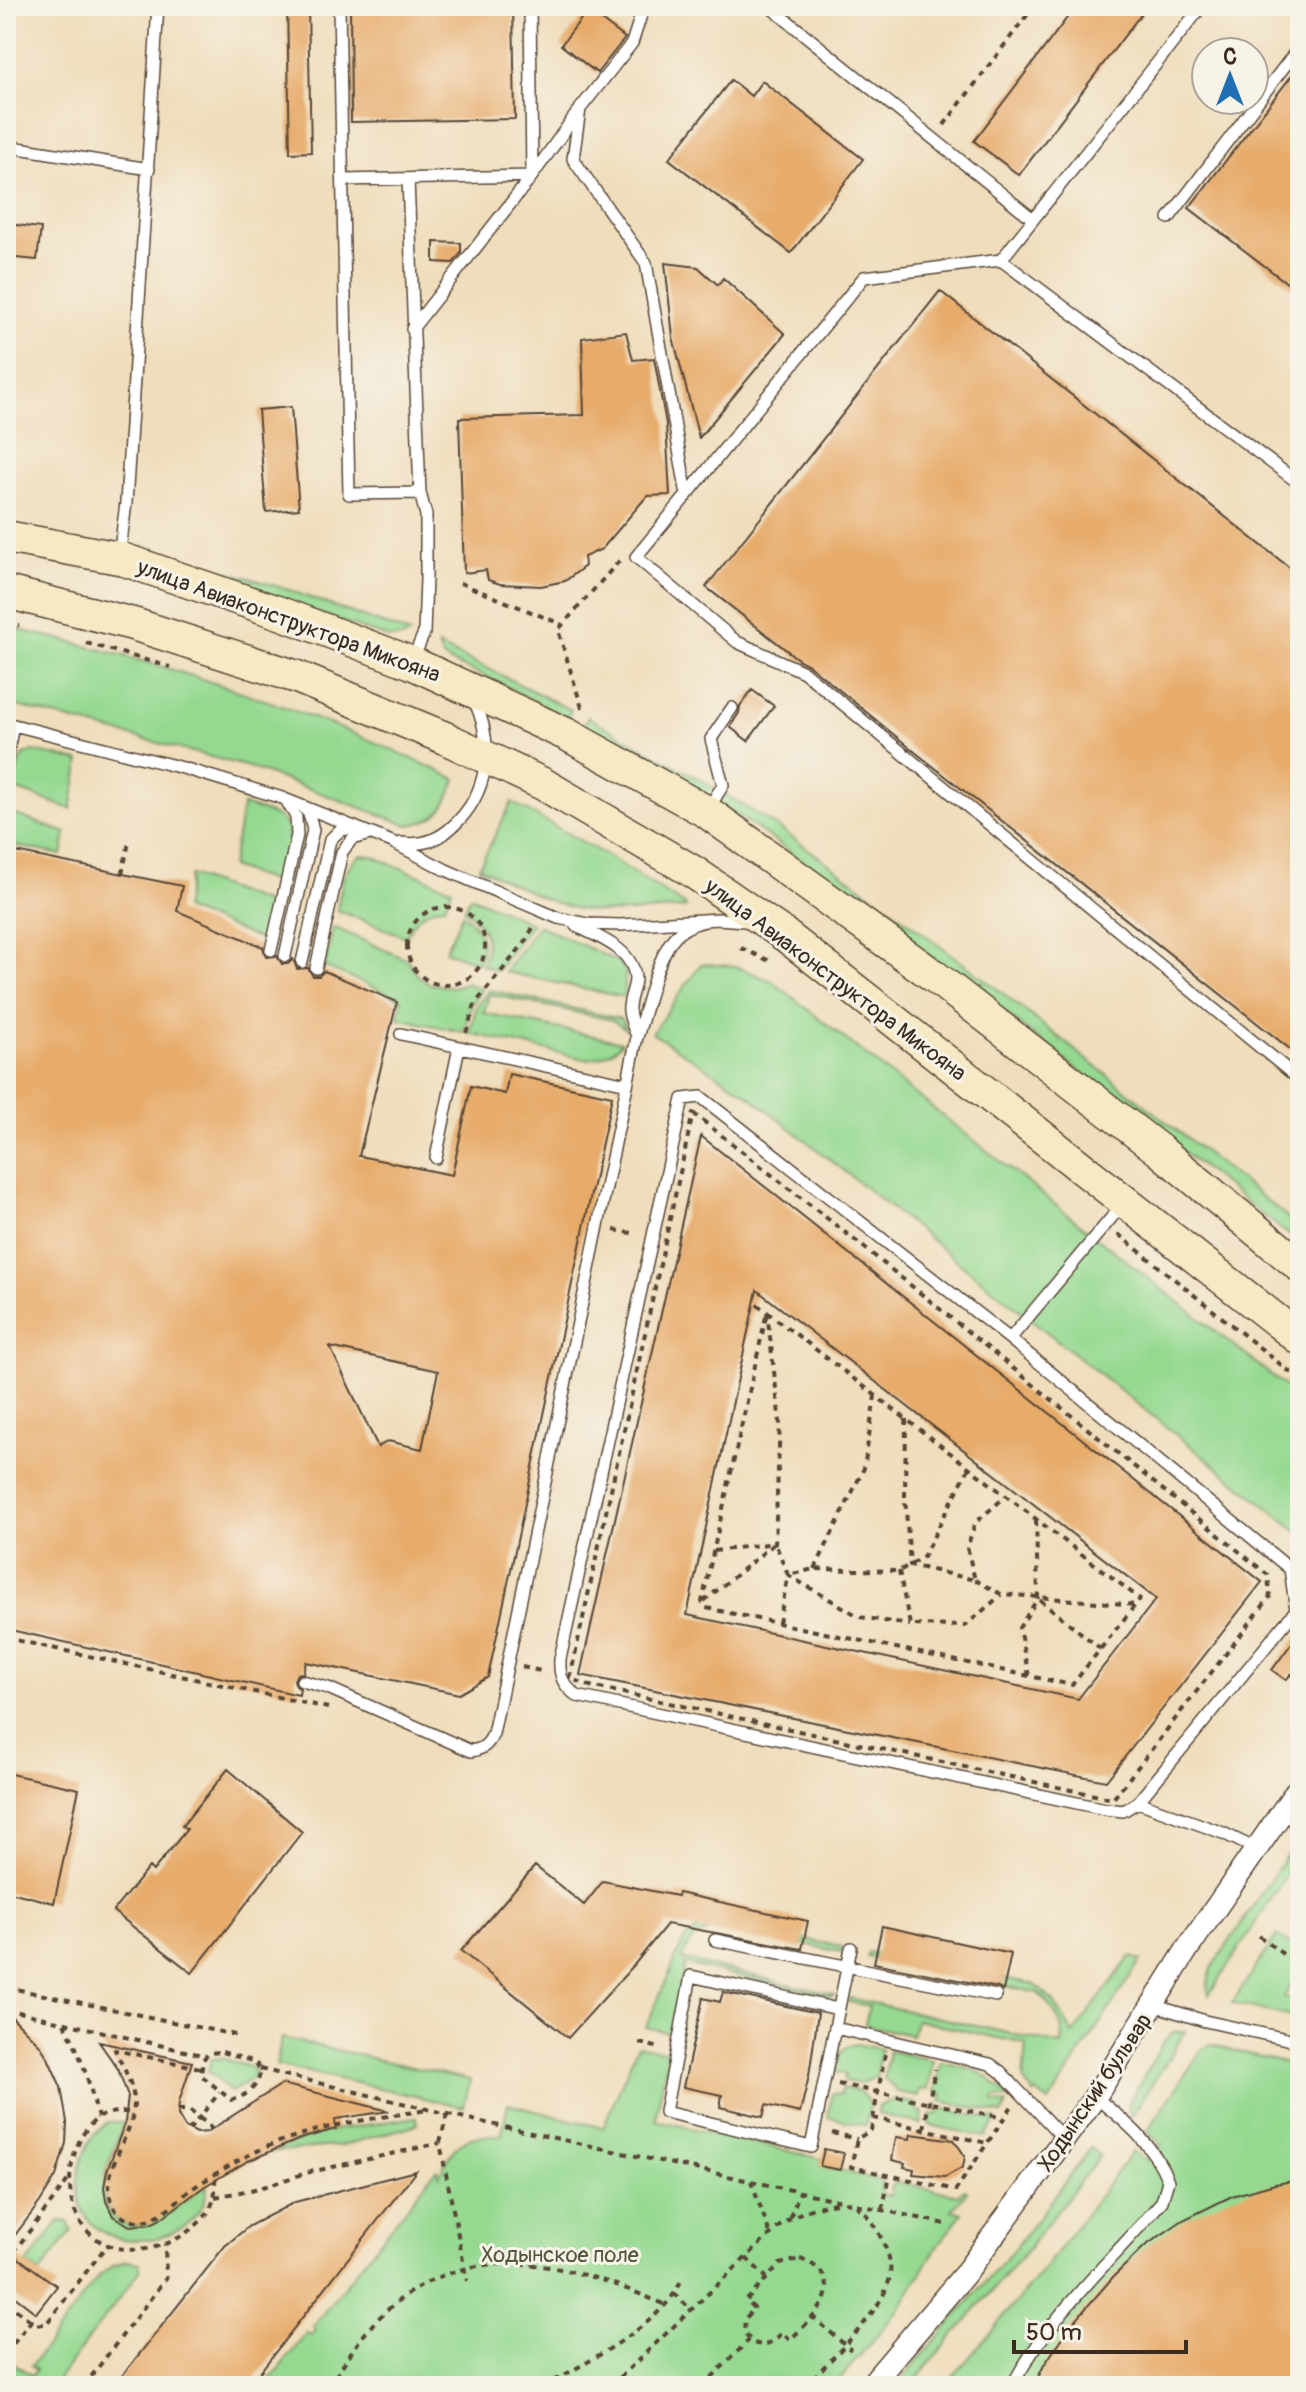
<svg xmlns="http://www.w3.org/2000/svg" width="1306" height="2392" font-family="Pangolin,sans-serif">
  <style>
    .green { fill: #95d991; stroke: #688258; stroke-width: 2 }
    .building { fill: #e7ab6a; fill-rule: evenodd }
    .lines { fill: none; stroke-linecap: round; stroke-linejoin: round }
    .lane-casing { stroke: #564536; stroke-width: 14 }
    .street-casing { stroke: #564536; stroke-width: 25 }
    .secondary-casing { stroke: #564536; stroke-width: 35 }
    .path { stroke: #564536; stroke-width: 4; stroke-dasharray: 6 6; stroke-linecap: butt }
    .lane { stroke: #fff; stroke-width: 11 }
    .street { stroke: #fff; stroke-width: 22 }
    .secondary { stroke: #f7e9c3; stroke-width: 32 }
    .labels { text-anchor: middle; stroke-width: 6; stroke-linejoin: round; paint-order: stroke }
    .street-label { font-size: 22px; fill: #3b2a1e; stroke: #f7f3e8 }
    .park-label { font-size: 22px; fill: #52563b; stroke: #f7f3e8 }
  </style>
  <rect width="100%" height="100%" fill="#f7f3e8"/>
  <filter id="ink" filterUnits="userSpaceOnUse"><feTurbulence type="fractalNoise" baseFrequency=".0125" numOctaves="2"/><feDisplacementMap in="SourceGraphic" scale="16" xChannelSelector="R" yChannelSelector="G"/><feConvolveMatrix kernelMatrix="1 2 1 2 8 2 1 2 1" color-interpolation-filters="sRGB"/></filter>
  <filter id="wash" filterUnits="userSpaceOnUse"><feTurbulence type="fractalNoise" baseFrequency=".006" numOctaves="4" result="noise"/><feDisplacementMap in="SourceGraphic" scale="32" xChannelSelector="R" yChannelSelector="G"/><feGaussianBlur stdDeviation="1.8" result="paint"/><feColorMatrix in="noise" values="0 0 0 0 0 0 0 0 0 0 0 0 0 0 0 0 0 1.4 0 .05"/><feComposite in="paint" operator="in"/></filter>
  <g filter="url(#wash)">
    <rect width="100%" height="100%" fill="#efddbb"/>
    <path class="green" d="M143,546L286,589L410,634L402,638H388L148,553Z
      M6,627C157,659 317,712 456,779C447,807 439,821 408,825L249,767L6,703Z
      M438,646L495,672L571,710L567,718L492,679L450,662L442,656Z
      M588,717L717,789L779,828L871,894L996,988L1300,1227V1244C1173,1144 1046,1044 917,946C810,865 704,785 583,725Z
      M33,751L80,761L71,809L12,788L21,757Z
      M512,802L609,857L686,906L685,908C654,910 621,915 590,911C551,906 514,884 479,867Z
      M243,805C254,809 269,812 279,818C299,830 284,867 280,884L231,867Z
      M8,812L66,833L62,855L6,844Z
      M360,855L372,856L452,889L445,906C425,908 413,919 406,937L337,910C341,889 342,868 360,855Z
      M190,875L275,906L267,942L184,909Z
      M470,896L532,923L497,971L482,965C492,942 484,923 464,910Z
      M462,914C480,926 487,943 478,963L445,951Z
      M538,925L617,961L626,971L623,997L505,972Z
      M333,927L408,960L420,978L430,984L453,987L465,983L482,989L472,1004L463,1032L398,1018L402,999L325,967Z
      M701,964L735,966L772,981L1300,1398V1533L746,1093L652,1033Z
      M489,990L621,1019L627,1030L612,1020L489,994L484,1013L622,1042C612,1054 600,1058 585,1059L469,1033L477,1006Z
      M1300,1835V1854L1209,1995L1207,1986L1212,1968Z
      M727,1924L843,1947L842,1952L726,1929C703,1930 689,1936 682,1959L834,1995L831,1997L685,1964L672,2033L646,2027L684,1940L703,1926Z
      M1277,1935L1300,1951V1970L1284,1997L1300,2003V2019L1232,2003Z
      M868,1952L1034,1984L1054,2002L1073,2034L1130,1957L1141,1960L1049,2102L1036,2092L1034,2094L1023,2080L1026,2044L916,2020L912,2035L865,2025L869,2006L848,2002L849,1998L1062,2045C1066,2024 1052,2007 1038,1993L867,1957Z
      M1186,2031L1130,2119L1128,2104L1164,2041L1173,2032Z
      M282,2038L470,2080L464,2107L276,2065Z
      M856,2044L881,2049L876,2077L860,2084L844,2081L845,2074L836,2072C838,2057 840,2047 856,2044Z
      M638,2045L668,2052L656,2120L822,2159L821,2166L880,2180L882,2184L881,2194L890,2196L892,2186L898,2182L958,2195L964,2189L967,2191L952,2210L962,2213L936,2248L901,2307L834,2386H265L307,2333L311,2336L316,2330L313,2326L437,2169L439,2176C454,2144 463,2133 501,2136L508,2104L603,2128Z
      M1211,2045L1300,2067V2386H945L1049,2263L1133,2151L1148,2161L1162,2144L1147,2132L1203,2048Z
      M889,2051L933,2060L928,2090L920,2089L918,2096L898,2092L884,2079Z
      M221,2058L251,2067L254,2070L253,2078L231,2092L208,2071L211,2059Z
      M941,2062C979,2070 985,2071 1011,2099L995,2097L994,2102L1007,2105L1002,2114L941,2101L943,2094L935,2092Z
      M842,2088L859,2091L871,2104L865,2125L828,2117L832,2093L841,2094Z
      M896,2099L917,2104L916,2110L923,2112L921,2124L878,2114L879,2106Z
      M940,2108L997,2120L985,2137L929,2125L931,2114L938,2115Z
      M417,2117L418,2124L408,2127L344,2145L269,2152L322,2132Z
      M108,2122H125C115,2148 86,2199 119,2221C127,2227 140,2228 149,2224C167,2217 190,2196 207,2185C207,2255 54,2269 81,2163C86,2147 93,2130 108,2122Z
      M1091,2148L1100,2156L1027,2250L910,2386H896L1019,2243Z
      M59,2221L68,2222L72,2231L40,2273L27,2264Z
      M126,2261L140,2263V2271L53,2386H6V2370L12,2363L32,2375L36,2370L31,2366L98,2277L112,2266Z"/>
    <g id="blocks">
      <path class="building" d="M287,6H308L311,152L290,153Z
        M350,6H513L515,119L351,122Z
        M1076,6H1147L1019,175L974,141Z
        M588,10L625,38L597,73L561,45Z
        M1300,65V293L1189,208Z
        M731,80L751,96L762,81L863,159L791,253L669,159Z
        M8,224L41,228L37,260L6,257Z
        M434,242L461,243V253L453,263L434,262Z
        M665,263L698,267L718,285L723,278L785,334L699,438L673,337Z
        M940,291L1300,576V1057L915,752L809,665L799,660L706,587Z
        M626,332L633,360L654,358L666,424L670,495L647,496L602,549L584,557L585,566L565,581L541,586L500,584L488,580L486,570L464,573L459,418L584,415L582,338Z
        M291,407L299,509L266,512L258,410Z
        M752,690L774,706L748,741L730,727L739,713L740,706Z
        M6,850L182,886L177,911L263,947L266,957L277,956L282,964H288L293,959L297,969L308,968L313,976H319L324,971L397,1002L359,1156L452,1175L471,1086L505,1094L509,1074L612,1096L488,1677L459,1694L306,1662L303,1673L297,1674L294,1680L296,1686L300,1689L299,1695L6,1629ZM330,1347L438,1371L422,1449L388,1441L378,1447Z
        M701,1136L1262,1582L1106,1781L580,1675ZM757,1290L1156,1599L1078,1699L687,1615Z
        M1300,1632V1680L1291,1674L1286,1680L1272,1670Z
        M228,1769L302,1832L192,1973L113,1911L149,1867L153,1871L187,1829L182,1826Z
        M6,1773L79,1789L54,1903L6,1891Z
        M535,1866L584,1905L603,1881L677,1896L678,1893L808,1921L802,1949L667,1924L634,1965L568,2038L461,1951Z
        M882,1926L1011,1954L1003,1991L998,1988L874,1963Z
        M723,1992L818,2013L809,2076L800,2113L766,2105L763,2117L720,2107L722,2095L683,2087L703,1998L720,2002Z
        M6,2011L40,2045L48,2058L61,2087L67,2122L66,2143L56,2176L40,2202L6,2247Z
        M99,2042L192,2062L179,2102L178,2115L185,2127L197,2133L207,2132L282,2084L389,2111L335,2119L336,2129L300,2139L248,2161L205,2186L159,2220L151,2224L130,2226L113,2216L106,2201L104,2187L107,2171L125,2122L128,2096L118,2069Z
        M911,2134L954,2140L965,2156L963,2167L945,2177L913,2174L914,2169L904,2167L905,2163L892,2160L896,2137L910,2139Z
        M824,2149L844,2153L840,2170L820,2166Z
        M416,2171L249,2386H114L225,2246L249,2226L295,2202Z
        M1300,2180V2386H1034L1044,2365L1072,2324L1113,2277L1145,2246L1183,2220L1232,2196L1275,2184Z
        M6,2249L57,2286L36,2313L6,2290Z"/>
    </g>
  </g>
  <g filter="url(#ink)">
    <use href="#blocks" fill-opacity="0" stroke="#564536" stroke-width="2"/>
    <g class="lines">
      <g class="lane-casing">
        <path id="lane" d="M339,6L349,494L420,493
          M644,6L632,43L580,109L573,159L646,263L687,495L864,277L1001,260L1300,484
          M769,6L1033,219
          M6,146L149,169
          M408,179L420,493L426,515V579L424,633L413,659
          M343,180L532,176L530,6
          M1169,218L1300,46
          M1001,260L1202,6
          M412,329L532,176L577,113
          M687,495L636,557L737,642L804,672L1300,1080
          M119,557L126,503L158,6
          M6,723L183,768L282,798L392,842L446,870L558,918L588,924L620,925L718,919L745,921
          M6,761L13,725
          M707,811L723,785L711,739L732,708
          M401,843C421,846 438,840 452,827C489,794 495,744 474,700
          M576,926C599,937 635,950 635,980C634,990 628,1001 629,1011C630,1019 634,1029 637,1036
          M271,950L297,835L296,817L286,800
          M285,956L313,830L309,814L302,806
          M302,962L330,840L339,831L355,827
          M316,968L342,852L352,839L370,834
          M401,1034L627,1084
          M701,1097L1010,1339L1290,1569L1296,1610L1138,1802L1123,1811L1105,1809L577,1696C563,1685 559,1677 560,1659L683,1099Z
          M436,1158L459,1047
          M1010,1339L1122,1205
          M302,1681L328,1688L471,1751C483,1749 488,1745 493,1734L637,1037C646,1010 656,961 672,940C680,929 692,924 705,921
          M1138,1802L1223,1833L1256,1849
          M715,1940L996,1996
          M1297,1991L1300,1993
          M1153,2005L1205,2021L1300,2042
          M838,2009L691,1976L665,2112L811,2147L851,1948
          M835,2028L990,2064L1001,2072L1064,2139
          M1012,2386C1050,2314 1111,2262 1162,2201L1168,2181C1154,2144 1125,2121 1095,2097"/>
      </g>
      <g class="street-casing">
        <path id="street" d="M870,2386L964,2275L1095,2097L1188,1948L1300,1786"/>
      </g>
      <g class="secondary-casing">
        <path id="secondary" d="M6,537L119,558L280,613L412,663L568,735L707,812L934,976L1159,1150L1300,1266
          M6,592L133,624L297,677L445,738L543,784L692,871L786,936L1300,1339"/>
      </g>
      <path class="path" d="M944,125L1034,6
        M460,583L561,624
        M6,623L19,626
        M86,643L170,667
        M582,708L558,630L620,560
        M122,874L129,842
        M407 946a39 39 0 1 1 78 0a39 39 0 1 1-78 0Z
        M741,948L772,962
        M466,1033L475,1004L525,942L535,924
        M693,1113L861,1245L1268,1575L1270,1597L1113,1799L586,1685L570,1678Z
        M614,1230L637,1234
        M1118,1234L1300,1380
        M767,1312L1140,1599L1072,1685L706,1608L702,1602Z
        M906,1419L905,1496L910,1565L975,1580L967,1548L975,1523L1006,1496
        M714,1551L775,1543L780,1422L767,1312L755,1303
        M815,1569L864,1468L875,1396
        M899,1571L910,1625L965,1626L1001,1595
        M975,1580L1001,1594L1135,1605
        M1040,1600L1101,1649
        M704,1601L775,1543L788,1575L814,1569L899,1571L923,1557L969,1468
        M779,1623L788,1575L860,1617L910,1625
        M6,1638L328,1708
        M522,1667L545,1672
        M1029,1676L1019,1628L1038,1598L1036,1519
        M1259,1936L1300,1967
        M6,1987L235,2035
        M6,2009L206,2056
        M64,2023C81,2054 90,2084 98,2118
        M639,2043L660,2048
        M222,2052L255,2062L260,2069C261,2086 245,2097 231,2100L201,2075L203,2060L208,2053Z
        M885,2054L871,2130L857,2139L851,2167L956,2190L1012,2106
        M200,2068L115,2050C122,2065 133,2083 134,2101C135,2135 101,2166 111,2200C115,2215 127,2223 143,2221C162,2218 178,2199 193,2188C210,2177 228,2166 245,2157C303,2127 364,2120 427,2110
        M260,2069L486,2123L946,2224
        M838,2084L1004,2118
        M178,2110H189L210,2126L211,2130
        M128,2112C117,2112 107,2112 98,2118C73,2135 64,2182 74,2209C91,2256 146,2259 183,2235C205,2220 217,2207 215,2180
        M447,2114L440,2143L467,2281
        M873,2118L987,2143
        M924,2129L935,2069
        M189,2130L220,2092
        M832,2133L857,2139
        M751,2181L770,2234
        M215,2197L260,2188L306,2173L440,2143
        M882,2210L890,2176
        M790,2217L800,2192
        M746,2258L767,2278
        M800,2259C809,2262 815,2265 821,2272C841,2297 806,2323 790,2340L782,2333C769,2347 755,2350 744,2332L745,2319L754,2308L746,2301L780,2264Z
        M6,2262L69,2179
        M674,2293L692,2311
        M6,2302L31,2321
        M812,2316L851,2350
        M6,2353L31,2321L36,2325L47,2323L107,2245
        M84,2386L166,2278L165,2244
        M329,2386C346,2361 361,2334 384,2313C467,2235 571,2263 663,2304
        M544,2386C582,2365 666,2323 681,2280
        M611,2386L775,2230C794,2214 814,2205 839,2203
        M703,2386L749,2340
        M805,2386C829,2361 887,2308 890,2275C892,2260 886,2247 879,2234C873,2223 866,2212 856,2206"/>
      <use href="#lane" class="lane"/>
      <use href="#street" class="street"/>
      <use href="#secondary" class="secondary"/>
    </g>
  </g>
  <g class="labels">
    <g class="street-label">
      <text transform="translate(289 620) rotate(20)" y="8">улица Авиаконструктора Микояна</text>
      <text transform="translate(836 979) rotate(37)" y="8">улица Авиаконструктора Микояна</text>
      <text transform="translate(1094 2092) rotate(-56)" y="8">Ходынский бульвар</text>
    </g>
    <g class="park-label">
      <text x="560" y="2262">Ходынское поле</text>
    </g>
  </g>
  <rect width="1306" height="2392" fill="none" stroke="#f7f3e8" stroke-width="32"/>
  <g transform="translate(1230 76)"><circle r="38" fill="#f7f3e8" stroke="#aca397" stroke-width="2"/>
  <path d="M0-6L14 30L0 20L-14 30Z" fill="#1f6fb2"/>
  <text y="-12" font-size="22" font-weight="bold" text-anchor="middle" fill="#3b2a1e">С</text>
  </g>
  <path d="M1014 2340v12h172v-12" fill="none" stroke="#3b2a1e" stroke-width="4"/>
  <text x="1026" y="2340" font-size="24" fill="#3b2a1e" stroke="#f7f3e8" stroke-width="6" paint-order="stroke">50 m</text>
</svg>
